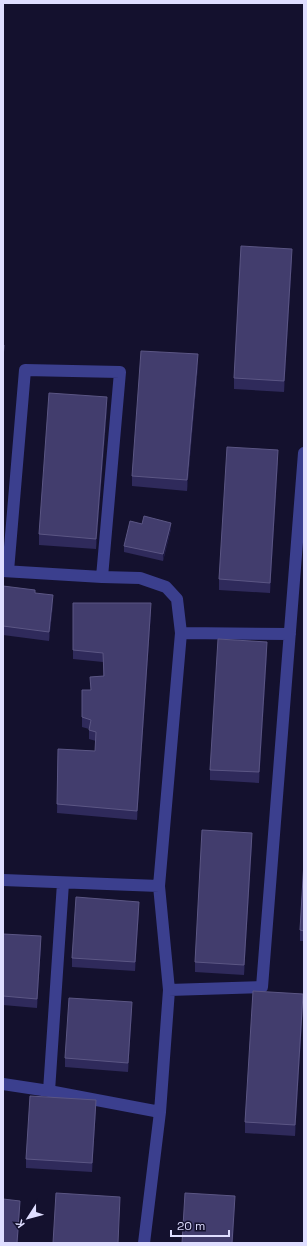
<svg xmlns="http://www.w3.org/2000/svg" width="307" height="1246" font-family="'Space Grotesk',sans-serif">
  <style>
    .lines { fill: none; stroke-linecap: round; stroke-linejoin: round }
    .minor { stroke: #3b3f8e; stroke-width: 12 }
    .wall { fill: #2f2a5b }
    .shaded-wall { fill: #1c1842 }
    .building { fill: #423d6d; stroke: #5b5684 }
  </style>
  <rect width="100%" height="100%" fill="#14112e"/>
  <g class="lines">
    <path class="minor" d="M3,571L102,577L140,578L166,587L177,599L181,633L159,886
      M8,571L25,370L120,372L102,577
      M181,633L290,634
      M3,880L159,886L169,990L160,1112L144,1243
      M169,990L262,987L304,453
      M3,1084L49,1091L160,1112
      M49,1091L63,883"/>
  </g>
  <path class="wall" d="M292,259L284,392L234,389V378Z
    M198,365L187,491L132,486V476Z
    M107,408L96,549L39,545V534Z
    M278,461L270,593L219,590V579Z
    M142,524L171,529L163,561L124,552V546Z
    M3,586L35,593L53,604L49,641L3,635Z
    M73,603L151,612L137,820L57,813L58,749L95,751L96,741L89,739V729L82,727V690H91L90,677L103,676V662L73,659Z
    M267,653L259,783L210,780V770Z
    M252,844L244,975L195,972V962Z
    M304,861V941H300V930Z
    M139,911L135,971L72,967V958Z
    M3,934L41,945L37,1008L3,1005Z
    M303,1005L295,1136L245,1133V1122Z
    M132,1011L128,1072L65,1067V1058Z
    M96,1109L92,1172L26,1168V1159Z"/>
  <path class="shaded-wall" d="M292,249V259L284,392V381Z
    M198,354V365L187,491V480Z
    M107,397V408L96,549V539Z
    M278,450V461L270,593V583Z
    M171,523V529L163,561V554Z
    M53,595V604L49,641V632Z
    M151,603V612L137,820V811Z
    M267,642V653L259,783V772Z
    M252,833V844L244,975V965Z
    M139,902V911L135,971V962Z
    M41,936V945L37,1008V999Z
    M303,994V1005L295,1136V1125Z
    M132,1002V1011L128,1072V1063Z
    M96,1100V1109L92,1172V1163Z
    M235,1196V1207L233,1243H232Z
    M20,1201V1210L18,1243H17Z"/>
  <path class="building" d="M241,246L292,249L284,381L234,378Z
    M3,344L4,345L3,359Z
    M141,351L198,354L187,480L132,476Z
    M49,393L107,397L96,539L39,534Z
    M227,447L278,450L270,583L219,579Z
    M144,516L171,523L163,554L124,546L130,521L142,524Z
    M3,586L35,590V593L53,595L49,632L3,626Z
    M73,603H151L137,811L57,804L58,749L95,751L96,732L89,730L91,720L82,717V690H91L90,677L104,676L103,653L73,650Z
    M218,639L267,642L259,772L210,770Z
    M202,830L252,833L244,965L195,962Z
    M304,861V931L300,930Z
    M76,897L139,902L135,962L72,958Z
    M3,934L41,936L37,999L3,996Z
    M253,991L303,994L295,1125L245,1122Z
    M69,998L132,1002L128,1063L65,1058Z
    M30,1096L96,1100L92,1163L26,1159Z
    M56,1193L120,1197L118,1243H53Z
    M185,1193L235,1196L232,1243H182Z
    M3,1199L20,1201L17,1243H3Z"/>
  <rect width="307" height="1246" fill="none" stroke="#dfdeff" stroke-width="8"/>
  <g transform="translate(28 1218) rotate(234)" stroke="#14112e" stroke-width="3" paint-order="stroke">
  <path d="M0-3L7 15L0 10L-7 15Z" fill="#dfdeff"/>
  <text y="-6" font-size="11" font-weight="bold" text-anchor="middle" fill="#dfdeff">K</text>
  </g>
  <path d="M171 1230v6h58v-6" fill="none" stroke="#dfdeff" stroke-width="2"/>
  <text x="177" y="1230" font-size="12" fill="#dfdeff" stroke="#14112e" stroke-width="3" paint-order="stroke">20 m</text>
</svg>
